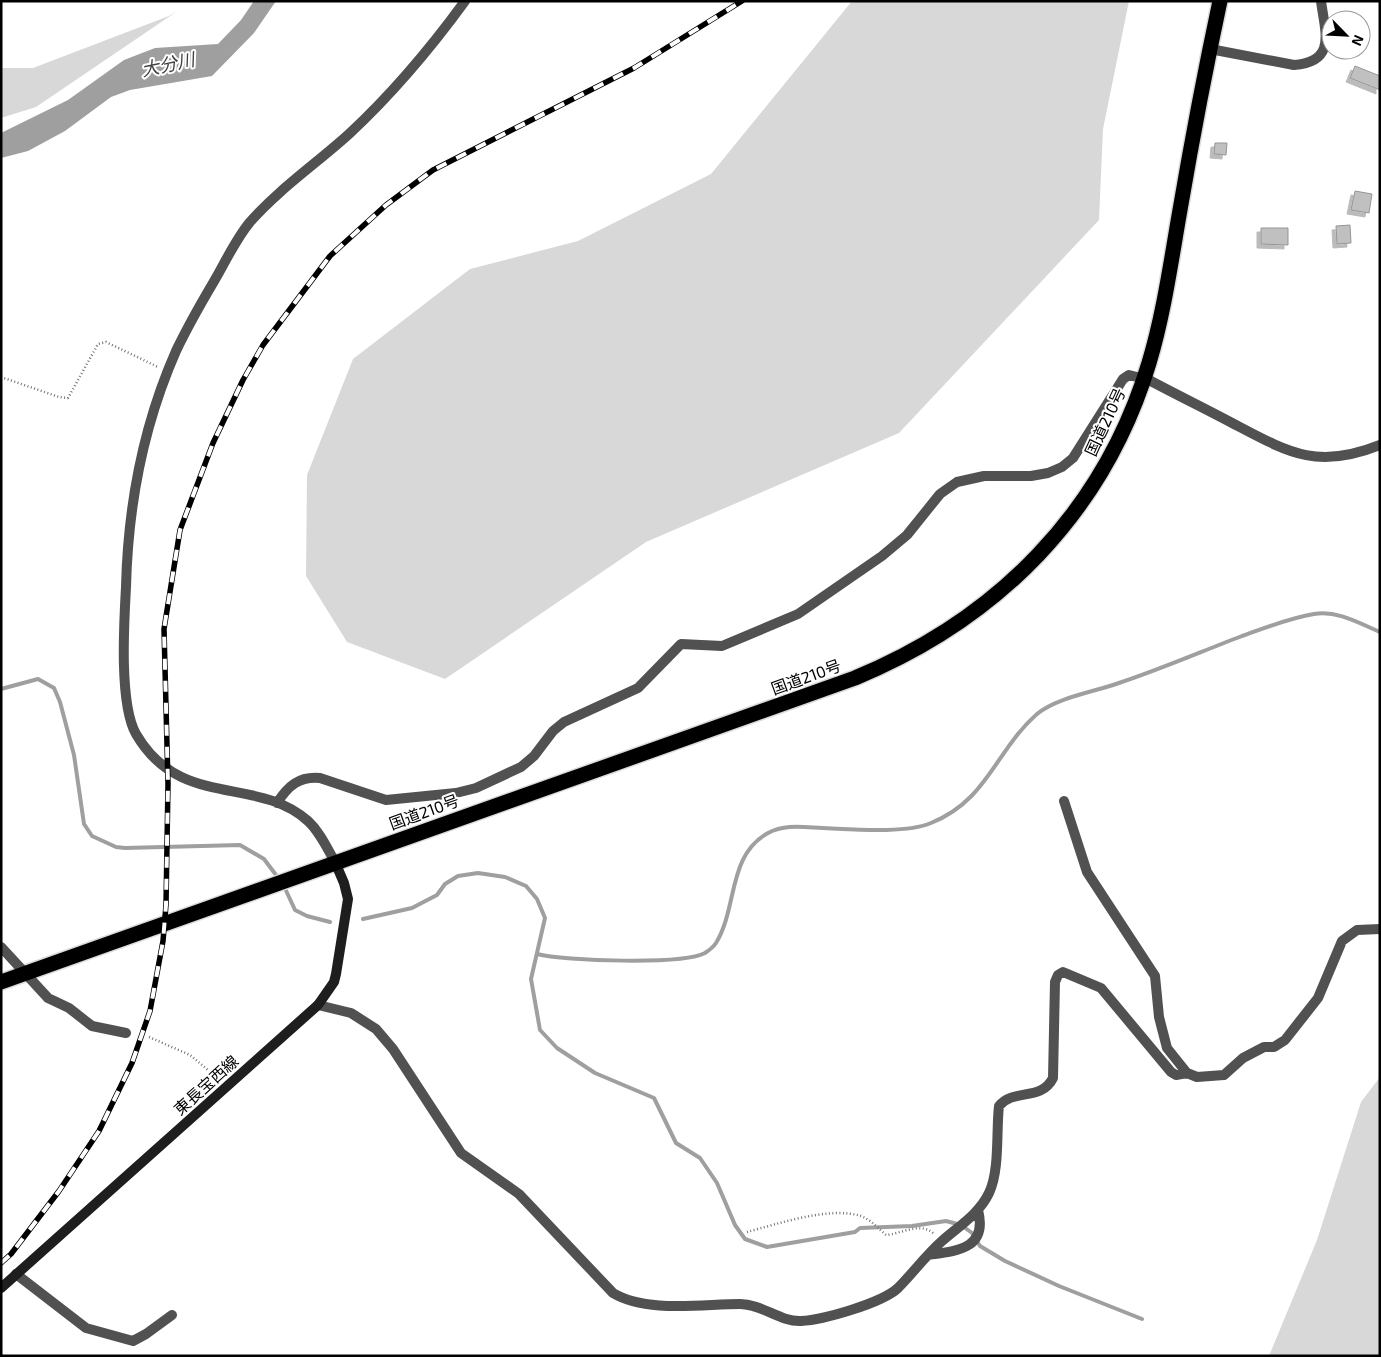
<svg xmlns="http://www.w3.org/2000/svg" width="1381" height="1357" font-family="'Exo 2','Noto Sans JP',sans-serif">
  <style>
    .green { fill: #d8d8d8 }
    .water { fill: #9f9f9f }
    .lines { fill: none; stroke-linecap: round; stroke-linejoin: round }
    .stream { stroke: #9f9f9f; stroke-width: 4 }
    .building { fill: #c0c0c0; stroke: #959595; filter: url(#shadow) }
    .highway-casing { stroke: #dbdbdb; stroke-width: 18 }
    .path { stroke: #737373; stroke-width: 2.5; stroke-dasharray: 1 2.5; stroke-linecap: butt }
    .street { stroke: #515151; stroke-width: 10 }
    .secondary { stroke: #1e1e1e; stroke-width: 10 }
    .highway { stroke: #000; stroke-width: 15 }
    .rail-casing { stroke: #000; stroke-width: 5.5 }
    .rail { stroke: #fff; stroke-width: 4; stroke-dasharray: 11; stroke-linecap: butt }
    .labels { text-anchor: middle; stroke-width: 4; stroke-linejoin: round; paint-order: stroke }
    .street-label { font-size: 16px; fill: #000; stroke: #fff }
    .water-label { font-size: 18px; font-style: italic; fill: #404040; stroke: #fff }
  </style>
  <defs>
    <filter id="shadow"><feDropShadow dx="-4" dy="4" stdDeviation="0" flood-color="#0004"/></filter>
  </defs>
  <rect width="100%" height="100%" fill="#fff"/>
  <path class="green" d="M852,1H1129L1103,129L1099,220L899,433L646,542L445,679L347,642L306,576L307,475L353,359L470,269L578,241L711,174Z
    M179,10L36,107L1,118V68H33L169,16Z
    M1380,1077V1356H1269L1317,1240L1361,1102Z"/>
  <path class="water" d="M254,1H276L254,33L212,76L130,90L111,97L65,131L28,151L1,158V133L68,100L124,60L155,48L218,44L241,20Z"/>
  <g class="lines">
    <path class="stream" d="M1,689L38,679L54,688L60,702L74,755L84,824L92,836L116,847L125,848L240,845L264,859L279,879
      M283,884L295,910L307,916L330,922
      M363,919L412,908L437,895L445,884L458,876L478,873L505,877L526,886L537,899L545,918L531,979L540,1030L557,1048L595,1073L654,1098L676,1143L700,1158L717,1183L735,1225L745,1239L767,1247L855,1232L860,1228L912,1226L946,1221L961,1225L972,1233L980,1246L1005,1261L1059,1286L1142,1319
      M537,954C564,961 683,965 705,953C708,951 714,946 716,943C738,907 727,856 768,833C784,824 803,827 822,828C850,829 905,834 931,823C988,800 995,751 1037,714C1056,698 1093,692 1116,684C1159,670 1200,652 1242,636C1265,628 1289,618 1314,614C1337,610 1359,623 1380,632"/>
  </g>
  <path class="building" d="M1355,66L1380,76V90L1350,78Z
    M1215,143H1227L1226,155L1214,154Z
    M1355,191L1372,194L1369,213L1351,210Z
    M1350,225L1351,243L1337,244L1336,226Z
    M1261,228H1288V245L1261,244Z"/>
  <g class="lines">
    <g class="highway-casing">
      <path id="highway" d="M1,982L855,678C998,619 1104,512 1149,363C1164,313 1171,261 1180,210C1192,140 1205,71 1220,1"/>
    </g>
    <path class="path" d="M1,377L59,397L68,398L98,344L106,342L158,367
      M149,1037L190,1055L220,1080
      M747,1232C778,1224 829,1206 861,1216C871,1220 878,1228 886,1235C901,1234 921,1221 934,1234"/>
    <path class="street" d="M1210,49L1294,65C1337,62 1325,32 1321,1
      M1064,801L1087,872L1155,976L1159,1017L1167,1048L1187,1073L1197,1077L1224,1075L1243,1058L1264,1047H1274L1285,1040L1318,998L1342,941L1357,930L1380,929
      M277,803C288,786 299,776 320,778L386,800L456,793L476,788L521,767L534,756L553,731L564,722L638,688L681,644L722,646L798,614L882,556L907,535L940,494L957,482L984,476H1031L1048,473L1062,467L1073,458L1123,379L1129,375L1149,380C1177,395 1206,409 1234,424C1289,453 1318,470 1380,445
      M335,862C327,848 320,832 308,821C257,775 180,810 136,734C119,704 124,623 126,587C128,505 143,426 176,351C187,328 200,305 213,283C225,263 235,240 250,222C279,189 317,163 349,134C393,93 430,49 465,1
      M1,947L48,998L69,1008L92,1026L126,1033
      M318,1005L351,1013L376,1029L393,1049L461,1153L519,1194L613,1293C646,1313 702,1304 740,1304C762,1304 780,1322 801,1321C823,1320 882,1303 898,1288C913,1273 926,1255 942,1241C959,1226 979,1214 989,1193C1000,1170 996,1131 999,1106C1013,1088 1041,1102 1053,1078L1055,982L1058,975L1063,972L1101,988L1171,1072L1176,1075L1187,1073
      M928,1255C957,1251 988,1249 978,1210
      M16,1274L86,1328L133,1341L146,1334L172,1315"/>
    <path class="secondary" d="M1,1288L318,1005L334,982L336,974L348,899L344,883L335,862"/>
    <use href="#highway" class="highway"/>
    <g class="rail-casing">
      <path id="rail" d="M1,1263L11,1254L59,1191L99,1131L132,1063L150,1011L163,941L166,905L168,784L164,629L180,530L213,443L243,380L263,345L330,256L386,205L433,170L634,68L742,1"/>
    </g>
    <use href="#rail" class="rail"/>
  </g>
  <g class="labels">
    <g class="street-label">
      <text transform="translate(1105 422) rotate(-65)" y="6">国道210号</text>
      <text transform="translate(806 677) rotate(-20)" y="6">国道210号</text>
      <text transform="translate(424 812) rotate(-20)" y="6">国道210号</text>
      <text transform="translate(206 1085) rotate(-42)" y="6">東長宝西線</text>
    </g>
    <g class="water-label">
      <text transform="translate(168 65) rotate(-12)" y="6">大分川</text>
    </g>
  </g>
  <rect width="1381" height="1357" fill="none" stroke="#000000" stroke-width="5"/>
  <g transform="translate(1346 35) rotate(114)"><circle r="24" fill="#ffffff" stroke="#999999"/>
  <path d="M0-4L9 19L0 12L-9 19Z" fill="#000000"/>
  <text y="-8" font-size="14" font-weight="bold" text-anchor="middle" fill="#000000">N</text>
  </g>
</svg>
